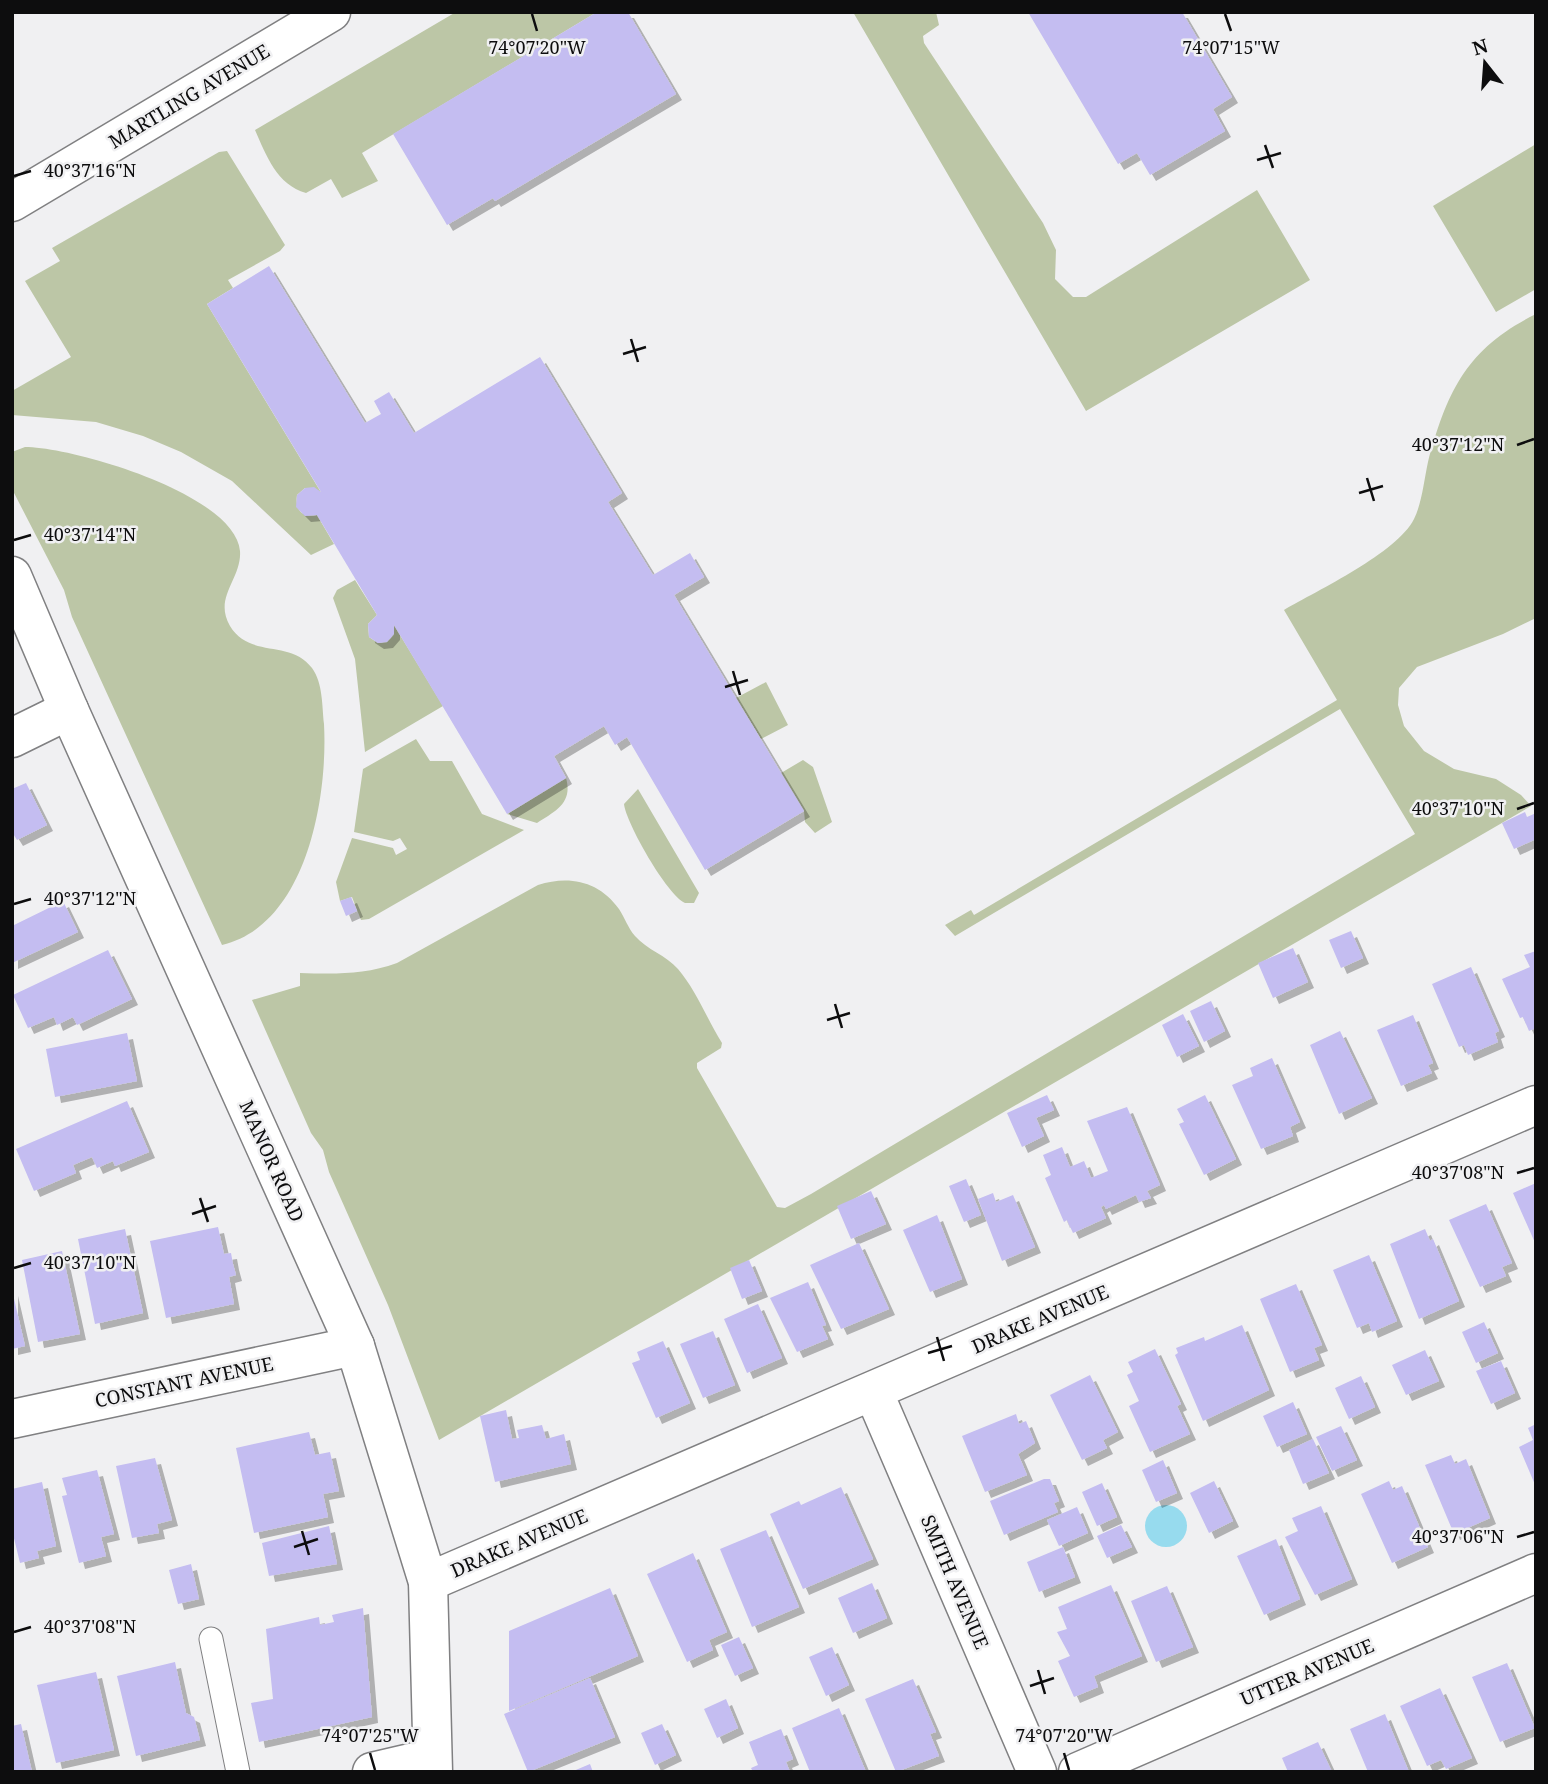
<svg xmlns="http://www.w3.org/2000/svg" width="1548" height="1784" font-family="'Noto Serif',serif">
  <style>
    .green { fill: #bcc6a6 }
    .water { fill: #97dbee }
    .building { fill: #c4bdf1; filter: url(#shadow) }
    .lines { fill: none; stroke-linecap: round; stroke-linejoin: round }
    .service-casing { stroke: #808082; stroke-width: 25 }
    .minor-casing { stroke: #808082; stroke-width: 41 }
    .tertiary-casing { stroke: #808082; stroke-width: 41 }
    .service { stroke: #fff; stroke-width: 23 }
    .minor { stroke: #fff; stroke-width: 38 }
    .tertiary { stroke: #fff; stroke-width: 38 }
    .ticks { fill: none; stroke: #0d0d0e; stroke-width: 2.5 }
    .labels { text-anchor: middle; stroke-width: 5; stroke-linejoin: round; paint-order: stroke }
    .street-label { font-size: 19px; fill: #0d0d0e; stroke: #f0f0f2 }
    .ticks-label { font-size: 18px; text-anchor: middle; fill: #0d0d0e; stroke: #f0f0f2; stroke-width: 5; stroke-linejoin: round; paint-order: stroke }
  </style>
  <defs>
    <filter id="shadow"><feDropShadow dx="6" dy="6" stdDeviation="0" flood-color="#0004"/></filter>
  </defs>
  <rect width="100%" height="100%" fill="#f0f0f2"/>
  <path class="green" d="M456,12H597L362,153L378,181L342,198L331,179L306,193C277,185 266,155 255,130Z
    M853,12H936L939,25L923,36L924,43L1043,223L1056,250L1055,279L1073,297H1086L1257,190L1310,280L1086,411Z
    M1536,144V289L1496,312L1433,206Z
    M227,151L285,245L280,251L228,280L233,288L207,304L322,494L305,488L297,495C295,510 302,518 317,515L334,544L311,555L232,481L181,452L143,436L96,422L12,415V391L71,357L25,281L60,261L52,248L219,152Z
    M1536,314V618L1503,634L1417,667L1399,688L1398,705L1404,726L1424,751L1454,769L1496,779L1521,795L1531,806L439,1440L388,1305L329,1172L323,1150L311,1133L252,1000L300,986V973C334,974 364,975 397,963L538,885C569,875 599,881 619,909C625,918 628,928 635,936C647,950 666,955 678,969C696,990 707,1019 722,1043L721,1048L697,1063V1068L777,1207L785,1208L811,1194L1415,834L1340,709L955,936L945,925L971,910L974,915L1337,700L1284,610C1318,590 1397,553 1414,519C1422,503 1424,480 1428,462C1447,391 1467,348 1536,314Z
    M25,447C73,447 235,494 240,551C242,579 213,597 230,626C250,659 291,639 312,668C323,683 322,706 324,724C328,797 307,925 222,945L72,617L64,590L12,489V452Z
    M355,580L377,615L368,624L369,637L378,643C389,643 395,636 394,625L443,706L365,752L355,659L333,598L337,590Z
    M766,682L788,725L761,739L736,698Z
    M416,739L430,761H452L482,814L524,830L369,919L361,920L352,897L340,901L336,882L352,838L393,848L396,855L407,849L400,838L393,841L354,832L363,769Z
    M803,760L813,767L832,822L815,833L805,822L804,811L781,773Z
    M566,778C573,803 556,811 537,823L507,814Z
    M638,789L699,893L694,903H685C667,895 626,823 624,804Z"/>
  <path class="water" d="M1145 1526a21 21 0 1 1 42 0a21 21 0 1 1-42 0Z"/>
  <path class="building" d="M597,12H628L676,94L495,201L493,198L447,225L393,134Z
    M1028,12H1182L1232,97L1213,109L1225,131L1150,175L1137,153L1118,164Z
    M269,266L365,423L381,414L374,401L389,392L414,433L540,357L622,493L608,502L653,575L690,553L704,577L674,595L804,811L705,870L627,737L615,745L604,726L554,756L566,778L507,814L394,625V634L387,642L378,643L369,637L368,624L377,615L317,515L305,516L296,507L297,495L305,488L314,487L321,492L207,304Z
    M26,783L47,825L17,840L12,832V789Z
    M1525,812L1527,817L1536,813V839L1514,849L1502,823Z
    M351,897L357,911L346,916L340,901Z
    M63,901L78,932L12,963V926Z
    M1351,931L1363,958L1341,968L1329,940Z
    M1293,948L1308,982L1273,998L1258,963Z
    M108,950L132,999L77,1025L73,1017L57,1025L54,1017L28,1028L13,995Z
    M1536,951V1028L1529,1031L1523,1017L1520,1018L1502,979L1530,967L1524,955Z
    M1471,967L1499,1031L1495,1033L1498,1042L1468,1055L1464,1045L1459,1047L1432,984Z
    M1211,1001L1225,1031L1204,1042L1190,1011Z
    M1183,1014L1199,1046L1177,1057L1162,1025Z
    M1413,1015L1433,1063L1428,1065L1432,1073L1401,1086L1377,1030Z
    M1340,1031L1372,1098L1339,1114L1310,1045Z
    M127,1033L137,1081L55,1097L46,1049Z
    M1272,1058L1300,1122L1290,1127L1293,1136L1261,1149L1232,1085L1253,1076L1250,1068Z
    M1047,1095L1054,1110L1036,1118L1044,1136L1022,1147L1007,1113Z
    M1205,1095L1236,1159L1204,1175L1179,1124L1184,1122L1177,1109Z
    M127,1101L149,1152L115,1166L113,1161L97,1168L92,1157L73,1165L76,1173L34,1191L16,1149Z
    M1127,1107L1160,1185L1147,1191L1151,1198L1139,1202L1136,1195L1106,1209L1104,1205L1101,1207L1106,1218L1073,1233L1067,1220L1064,1222L1045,1178L1051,1175L1043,1155L1062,1147L1070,1167L1084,1161L1091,1178L1108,1171L1087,1121Z
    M966,1179L981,1215L964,1222L949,1186Z
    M1536,1183V1245L1513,1193Z
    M871,1191L886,1224L851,1239L837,1206Z
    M993,1193L996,1202L1013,1195L1035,1247L1002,1261L978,1199Z
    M1486,1204L1512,1263L1502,1267L1506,1276L1480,1287L1449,1220Z
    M937,1215L962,1279L930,1292L903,1230Z
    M218,1227L224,1254L231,1253L233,1264L236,1275L229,1277L234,1304L166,1318L150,1241Z
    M125,1229L143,1313L95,1324L78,1239Z
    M1425,1229L1430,1241L1433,1239L1459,1301L1419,1319L1390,1244Z
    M859,1243L889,1309L841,1329L810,1265Z
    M62,1251L80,1334L38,1342L22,1260Z
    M1369,1255L1397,1321L1372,1332L1369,1323L1357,1328L1333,1270Z
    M749,1260L762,1291L742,1299L730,1268Z
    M808,1282L826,1325L822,1326L828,1339L797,1352L770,1298Z
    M1296,1284L1322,1345L1314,1348L1319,1360L1290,1372L1260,1299Z
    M12,1290L25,1346L12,1349Z
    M758,1304L782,1358L747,1373L724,1319Z
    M1484,1322L1498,1353L1476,1363L1462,1332Z
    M1242,1325L1269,1390L1203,1421L1175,1355L1178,1353L1176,1348L1204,1337L1205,1341Z
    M713,1331L735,1385L703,1398L680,1344Z
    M663,1341L690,1403L656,1418L632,1363L640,1360L637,1352Z
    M1155,1349L1181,1404L1177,1406L1190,1434L1150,1452L1129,1406L1139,1401L1127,1375L1133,1372L1128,1362Z
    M1425,1350L1439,1381L1406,1395L1392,1365Z
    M1501,1361L1515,1393L1491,1404L1476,1371Z
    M1090,1375L1118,1432L1103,1440L1107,1448L1082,1460L1050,1395Z
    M1361,1376L1375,1407L1349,1419L1335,1388Z
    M1293,1402L1307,1434L1277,1447L1263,1416Z
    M506,1410L512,1439L519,1438L517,1430L542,1425L546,1439L564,1434L571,1464L495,1482L480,1416Z
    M1016,1414L1019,1424L1026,1421L1035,1443L1018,1454L1027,1475L985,1492L962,1436Z
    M1536,1424V1487L1519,1447L1533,1440L1528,1428Z
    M1341,1426L1357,1460L1332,1471L1316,1437Z
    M309,1432L315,1455L330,1452L339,1491L323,1494L328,1517L254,1533L236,1448Z
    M1313,1439L1329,1473L1303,1484L1289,1450Z
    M1451,1455L1455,1464L1466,1459L1490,1518L1454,1534L1425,1465Z
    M155,1458L172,1520L157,1524L159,1533L132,1538L116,1466Z
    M1163,1460L1177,1493L1156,1502L1142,1470Z
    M97,1470L114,1534L101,1537L106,1556L79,1563L62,1496L67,1495L62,1478Z
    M1044,1479H1050L1059,1501L1054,1503L1058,1512L1004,1535L990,1501Z
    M1214,1481L1233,1521L1209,1533L1190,1493Z
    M1389,1481L1393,1490L1402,1486L1428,1547L1392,1563L1361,1494Z
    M42,1482L56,1546L37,1551L39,1558L20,1563L12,1530V1489Z
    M1102,1483L1117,1517L1097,1526L1082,1492Z
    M841,1487L873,1559L803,1589L770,1514L799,1501L801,1505Z
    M1321,1506L1352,1579L1315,1595L1285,1537L1298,1531L1292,1518Z
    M1077,1507L1088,1533L1059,1546L1047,1520Z
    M1121,1525L1132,1547L1107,1558L1097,1536Z
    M329,1526L337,1564L269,1576L262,1543Z
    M766,1530L799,1607L752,1627L720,1549Z
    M1276,1539L1300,1599L1264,1615L1237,1556Z
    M1063,1547L1075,1577L1039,1592L1027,1562Z
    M693,1553L727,1632L709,1640L713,1650L687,1662L647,1574Z
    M191,1564L199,1599L178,1604L169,1570Z
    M872,1583L887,1618L853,1633L838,1598Z
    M1111,1585L1142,1656L1094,1676L1098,1687L1074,1697L1058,1661L1070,1656L1057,1632L1067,1629L1058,1607Z
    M1167,1586L1193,1647L1156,1662L1131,1601Z
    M610,1588L638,1656L509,1711V1631Z
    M363,1608L372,1717L259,1742L251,1703L273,1699L266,1629L319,1617L320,1625L334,1622L332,1615Z
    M739,1637L753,1668L735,1676L721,1645Z
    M832,1647L849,1685L826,1696L809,1657Z
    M175,1662L186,1713L194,1717L200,1740L136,1756L117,1676Z
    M1507,1663L1535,1728L1500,1742L1472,1677Z
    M96,1672L114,1750L56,1763L37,1685Z
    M590,1678L615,1737L528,1772L504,1714Z
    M913,1679L936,1732L930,1734L939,1756L896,1772L865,1699Z
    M1440,1688L1472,1758L1446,1769L1441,1760L1427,1766L1400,1706Z
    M726,1699L738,1728L717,1738L704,1709Z
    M839,1708L866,1772H810L792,1728Z
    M1385,1714L1409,1772H1368L1350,1729Z
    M21,1724L32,1772H12V1726Z
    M662,1724L676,1755L655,1765L641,1733Z
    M781,1729L793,1759L786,1762L790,1772H753L751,1768L758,1765L749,1742Z
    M1318,1742L1332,1772H1288L1282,1758Z
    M590,1764L593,1772H571Z"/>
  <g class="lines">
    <g class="service-casing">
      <path id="service" d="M211,1639L238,1772"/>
    </g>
    <g class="minor-casing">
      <path id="minor" d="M12,202L331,12
        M12,738L69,710
        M873,1391L1037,1772
        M12,1419L355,1346
        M428,1582L1536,1105
        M372,1772L432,1758
        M1078,1772L1536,1573"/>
    </g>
    <g class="tertiary-casing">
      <path id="tertiary" d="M12,576L69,710L355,1346L428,1582L433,1772"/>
    </g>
    <use href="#service" class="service"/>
    <use href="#minor" class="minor"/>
    <use href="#tertiary" class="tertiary"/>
  </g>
  <path class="ticks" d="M532,14L537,31M1225,14L1231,31M1265,145L1273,168M1257,160L1281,153M14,176L31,171M631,339L638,362M623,354L646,347M1517,445L1534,439M1367,478L1374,501M1359,493L1383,486M14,540L31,535M733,671L740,695M725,687L748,680M1517,809L1534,803M14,904L31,899M835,1004L842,1028M827,1020L850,1013M1517,1173L1534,1168M200,1198L208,1222M192,1214L216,1206M14,1268L31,1263M937,1337L944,1361M928,1353L952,1346M302,1531L309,1555M1517,1537L1534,1532M294,1547L318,1539M14,1632L31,1627M1038,1670L1045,1694M1030,1686L1054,1678M370,1753L375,1770M1064,1753L1069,1770"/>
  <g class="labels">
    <g class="street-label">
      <text transform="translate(189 96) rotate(-31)" y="7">MARTLING AVENUE</text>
      <text transform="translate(272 1161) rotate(66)" y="7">MANOR ROAD</text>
      <text transform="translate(1040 1319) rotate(-23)" y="7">DRAKE AVENUE</text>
      <text transform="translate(184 1382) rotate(-12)" y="7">CONSTANT AVENUE</text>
      <text transform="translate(519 1543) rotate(-23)" y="7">DRAKE AVENUE</text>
      <text transform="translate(955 1582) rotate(67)" y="7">SMITH AVENUE</text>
      <text transform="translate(1307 1672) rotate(-23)" y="7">UTTER AVENUE</text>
    </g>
  </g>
  <g class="ticks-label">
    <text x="537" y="54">74°07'20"W</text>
    <text x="1231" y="54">74°07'15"W</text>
    <text x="90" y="177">40°37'16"N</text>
    <text x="1458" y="451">40°37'12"N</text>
    <text x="90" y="541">40°37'14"N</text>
    <text x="1458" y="815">40°37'10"N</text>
    <text x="90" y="905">40°37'12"N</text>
    <text x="1458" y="1179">40°37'08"N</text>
    <text x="90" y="1269">40°37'10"N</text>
    <text x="1458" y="1543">40°37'06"N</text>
    <text x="90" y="1633">40°37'08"N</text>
    <text x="370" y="1742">74°07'25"W</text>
    <text x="1064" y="1742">74°07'20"W</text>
  </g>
  <rect width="1548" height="1784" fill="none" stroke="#0d0d0e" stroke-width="28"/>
  <g transform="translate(1485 63) rotate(343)" stroke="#f0f0f2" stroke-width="5" paint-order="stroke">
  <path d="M0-5L12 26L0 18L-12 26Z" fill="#0d0d0e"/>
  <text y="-10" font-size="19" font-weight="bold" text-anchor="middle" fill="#0d0d0e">N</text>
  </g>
</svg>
